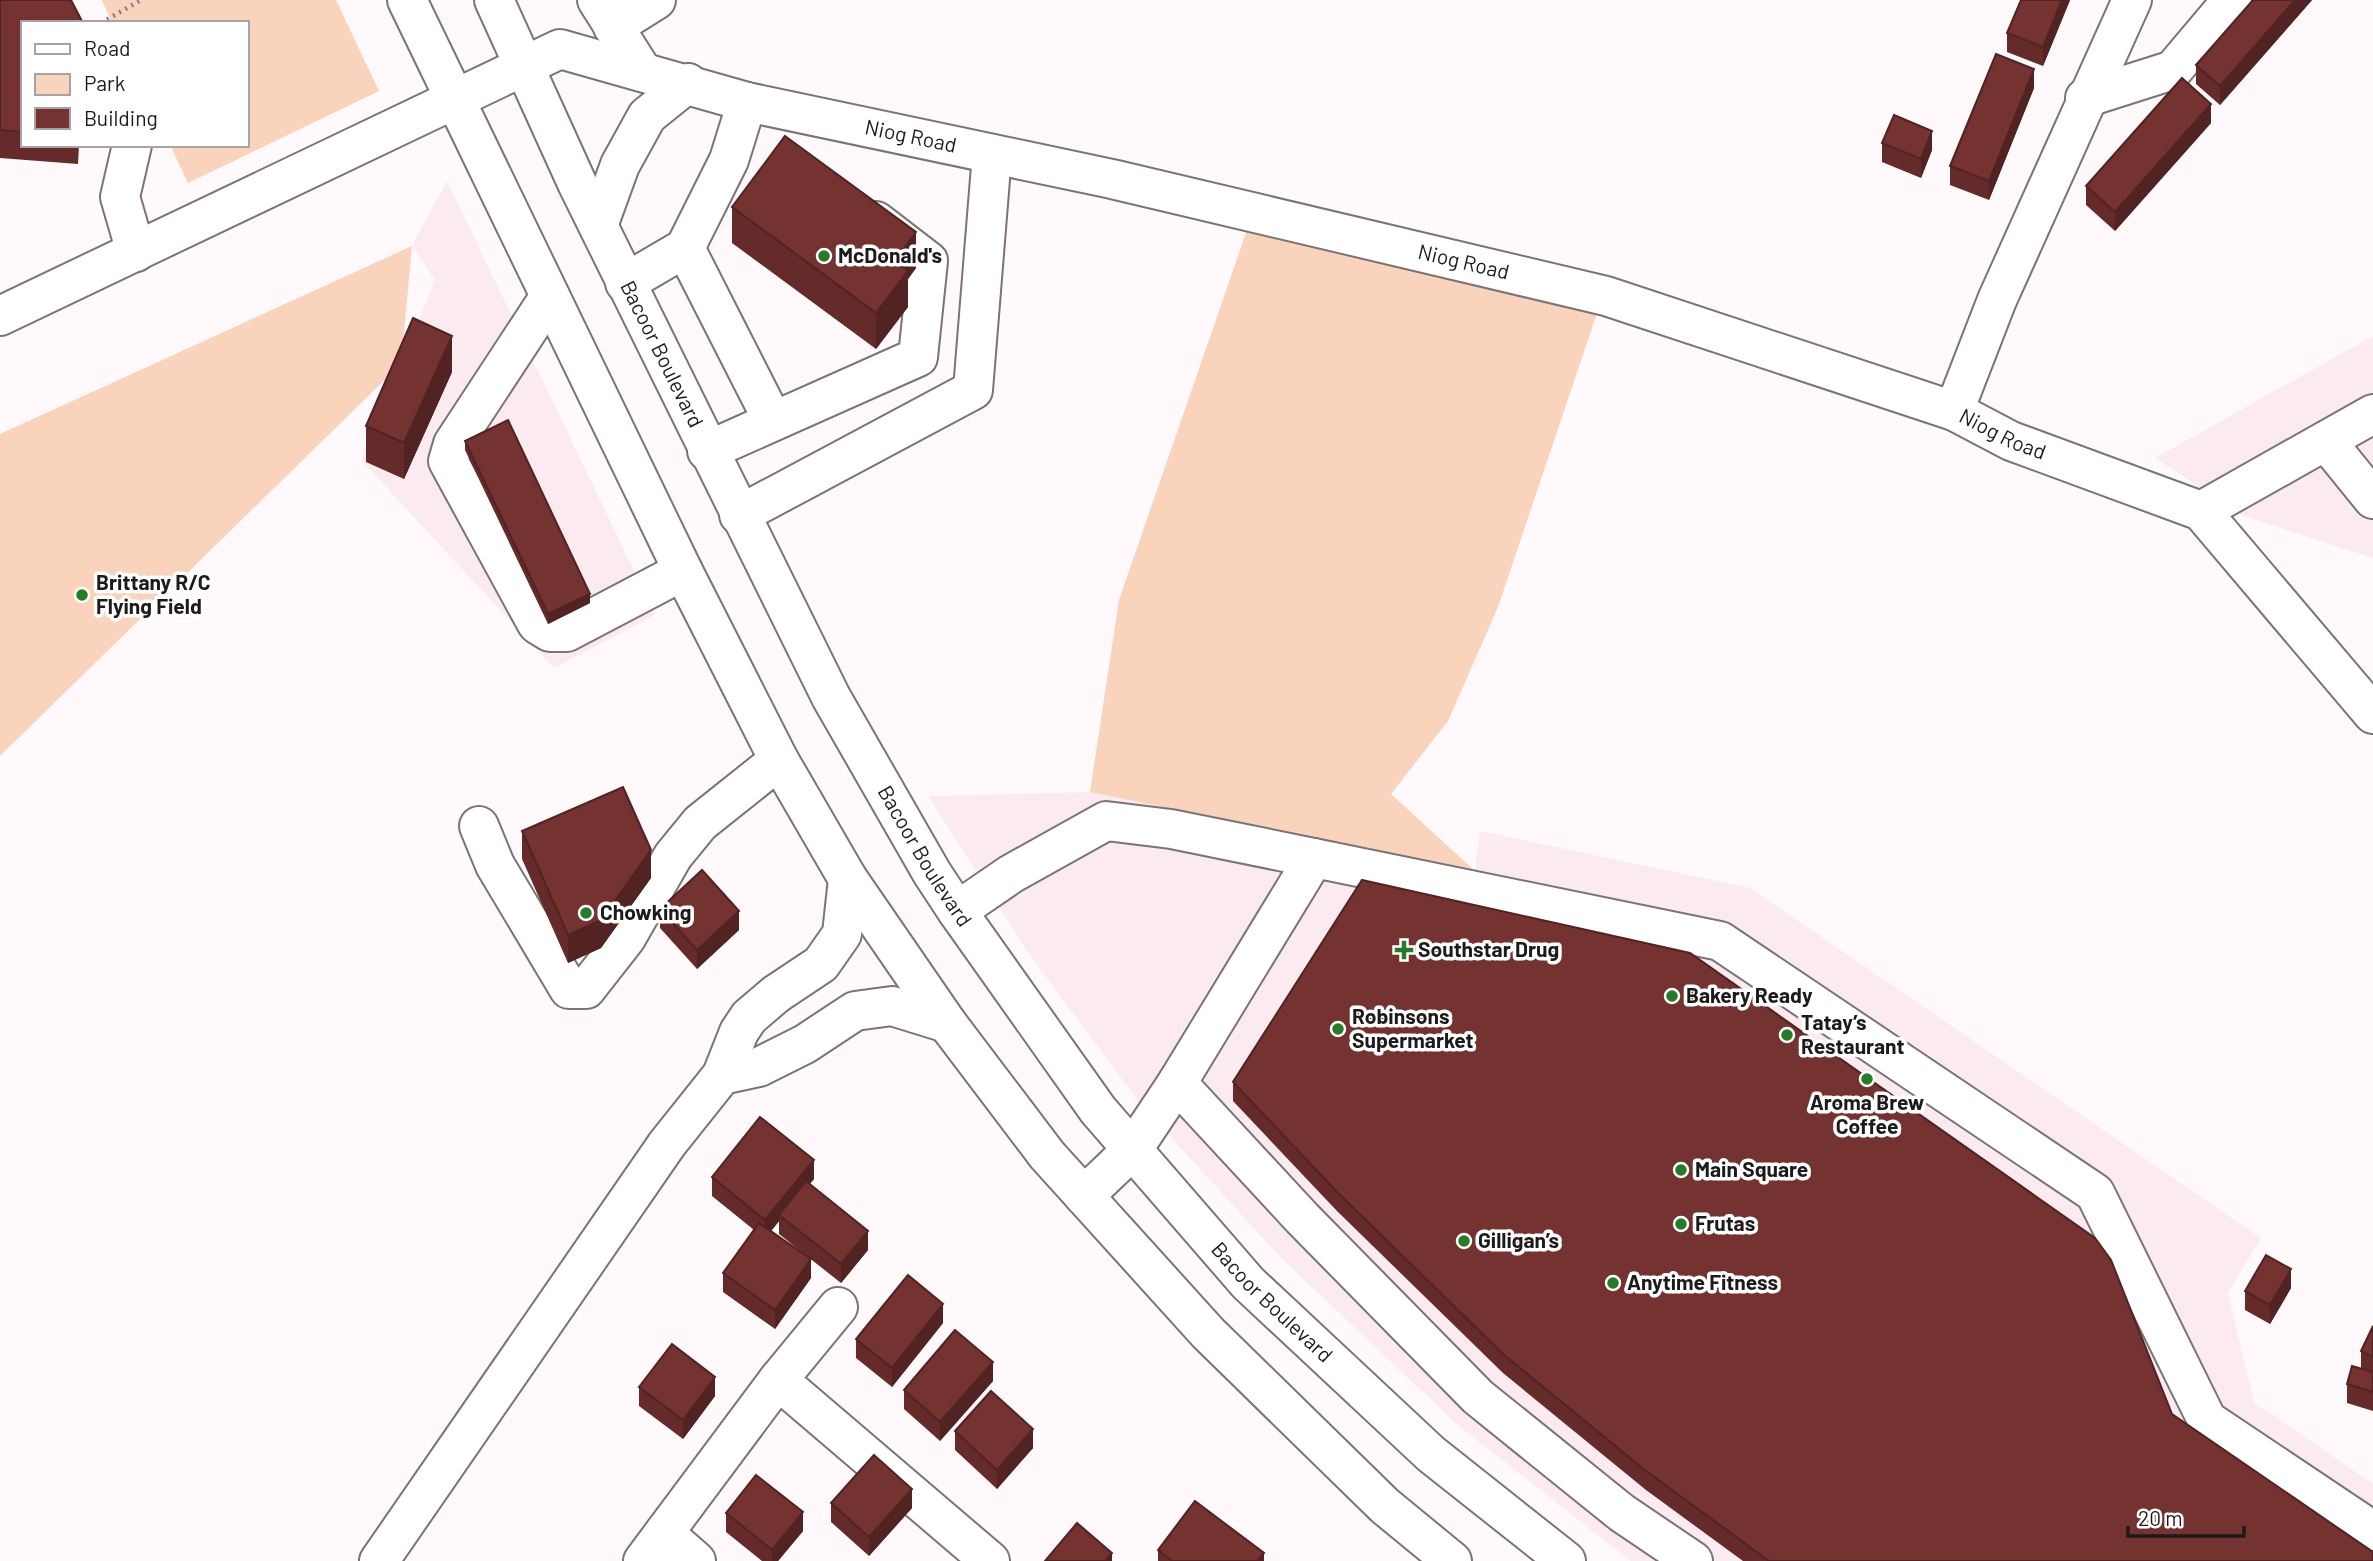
<svg xmlns="http://www.w3.org/2000/svg" width="2373" height="1561" font-family="Barlow,sans-serif">
  <style>
    .built { fill: #fceaf1 }
    .green { fill: #f9d3bc }
    .lines { fill: none; stroke-linecap: round; stroke-linejoin: round }
    .minor-casing { stroke: #7b7376; stroke-width: 42 }
    .major-casing { stroke: #7b7376; stroke-width: 42 }
    .path { stroke: #837e80; stroke-width: 4.5; stroke-dasharray: 2 5; stroke-linecap: butt }
    .minor { stroke: #fff; stroke-width: 38 }
    .major { stroke: #fff; stroke-width: 38 }
    .wall { fill: #642b2a }
    .shaded-wall { fill: #512322 }
    .building { fill: #743231; stroke: #512322; stroke-width: 2 }
    .poi-dot { fill: #267b29; stroke: #fff; stroke-width: 2.5 }
    .labels { text-anchor: middle; stroke-width: 7; stroke-linejoin: round; paint-order: stroke }
    .street-label { font-size: 21px; fill: #1d1a1c; stroke: #fff }
    .poi-label { font-size: 21px; font-weight: bold; fill: #1d1a1c; stroke: #fff; text-anchor: start }
  </style>
  <rect width="100%" height="100%" fill="#fff9fb"/>
  <path class="built" d="M447,181L655,615L554,668L362,461L435,280L412,246Z
    M2373,336V558L2244,516L2155,458Z
    M1090,792L1475,871L1480,831L1750,888L2261,1238L2228,1293L2254,1402L2373,1484V1561H1631L1459,1426L1280,1257L1138,1101L1028,952L928,796Z"/>
  <path class="green" d="M102,0H336L379,91L188,183L170,145H247V23H112Z
    M1247,230L1599,307L1498,607L1448,721L1391,794L1475,871L1090,792L1119,600Z
    M412,246L401,364L0,756V434Z"/>
  <g class="lines">
    <g class="minor-casing">
      <g id="minor">
        <path d="M597,0L642,71"/>
        <path d="M613,27L656,0"/>
        <path d="M2085,98L2173,70L2232,0"/>
        <path d="M132,145L120,197L136,252"/>
        <path d="M685,248L773,421"/>
        <path d="M625,283L685,248L729,160L747,102"/>
        <path d="M550,296L453,444L448,461L537,624L550,632H567L683,571"/>
        <path id="s1" d="M0,316L560,49L747,102L1112,179L1606,296L1954,411L2011,441L2201,511L2373,714"/>
        <path d="M1954,411L1997,300L2132,0"/>
        <path d="M2326,441L2373,499"/>
        <path d="M707,451L918,357L928,261L876,221"/>
        <path d="M2201,511L2373,414"/>
        <path d="M739,515L973,390L992,154"/>
        <path d="M479,826L495,865L569,989H586L626,938L673,856L700,823L779,760"/>
        <path d="M1314,858L1720,941L2095,1193L2207,1420L2373,1531"/>
        <path d="M957,911L1011,874L1106,821L1171,829L1314,858L1177,1083L1133,1149"/>
        <path d="M722,1075L759,1067L805,1044L855,1011L892,1006L947,1023"/>
        <path d="M1177,1083L1302,1218L1478,1397L1622,1513L1693,1561"/>
        <path d="M778,1380L838,1307"/>
        <path d="M664,1533L696,1561"/>
        <path d="M379,1561L667,1144L722,1075L739,1032L749,1017L776,994L821,964L842,934L848,879"/>
        <path d="M643,1561L778,1380L990,1561"/>
      </g>
    </g>
    <g class="major-casing">
      <g id="major">
        <path d="M407,0L683,571L779,760L848,879L947,1023L1047,1155L1208,1333L1385,1506L1452,1561"/>
        <path id="s2" d="M494,0L577,183L831,697L932,873L957,911L1098,1110L1248,1283L1431,1454L1566,1561"/>
        <path d="M599,223L620,165L647,116L688,83"/>
        <path d="M1084,1196L1133,1149"/>
      </g>
    </g>
    <path class="path" d="M101,23L141,0"/>
    <use href="#minor" class="minor"/>
    <use href="#major" class="major"/>
  </g>
  <path class="wall" d="M0,0L23,23V145H79L78,164L0,158Z
    M2070,0L2043,66L2007,52V33Z
    M2253,0H2312L2220,105L2196,84V65Z
    M2034,88L1989,200L1950,185V166Z
    M2211,123L2115,231L2086,205V186Z
    M1882,143L1932,150L1921,178L1882,162Z
    M732,207L916,268L908,279V307L876,349L732,243Z
    M452,372L404,479L366,462V426Z
    M465,441L590,603L548,624L465,450Z
    M522,831L651,878L601,948L568,963L522,859Z
    M660,909L739,930L697,969L660,928Z
    M1233,1082L2172,1414L2373,1561H1743L1646,1490L1503,1373L1337,1211L1233,1101Z
    M712,1177L814,1179L809,1184L868,1250L841,1283L779,1234V1221L771,1231L811,1278L775,1329L723,1292V1273L754,1230L712,1196Z
    M2291,1288L2270,1324L2245,1310V1291Z
    M943,1323L892,1387L856,1358V1339Z
    M2373,1326V1411L2347,1403V1384L2361,1368V1351Z
    M993,1381L940,1441L904,1409V1390Z
    M639,1387L715,1396L683,1439L639,1406Z
    M955,1431L1033,1448L997,1489L955,1450Z
    M831,1503L912,1508L869,1556L831,1522Z
    M726,1513L803,1531L778,1561H762L726,1532Z
    M1158,1550L1264,1561H1158Z"/>
  <path class="shaded-wall" d="M2062,0H2070L2043,66V47Z
    M2295,0H2312L2220,105V86Z
    M2034,69V88L1989,200V181Z
    M2211,104V123L2115,231V212Z
    M1932,131V150L1921,178V159Z
    M916,232V268L908,279V307L876,349V313L895,261Z
    M452,336V372L404,479V443Z
    M590,594V603L548,624V614Z
    M651,850V878L601,948L568,963V935Z
    M739,911V930L697,969V950Z
    M814,1160V1179L783,1217L779,1215V1221L765,1239V1220Z
    M868,1231V1250L841,1283V1264Z
    M811,1259V1278L775,1329V1310Z
    M2291,1269V1288L2270,1324V1305Z
    M943,1304V1323L892,1387V1368Z
    M993,1362V1381L940,1441V1422Z
    M715,1377V1396L683,1439V1420Z
    M1033,1429V1448L997,1489V1470Z
    M912,1489V1508L869,1556V1537Z
    M803,1512V1531L778,1561H772V1550Z
    M1112,1553V1561H1105Z
    M1264,1553V1561H1257Z"/>
  <path class="building" d="M0,0H71L83,23H23V132L0,130Z
    M2021,0H2062L2043,47L2007,33Z
    M2253,0H2295L2220,86L2196,65Z
    M1996,54L2034,69L1989,181L1950,166Z
    M2182,78L2211,104L2115,212L2086,186Z
    M1894,115L1932,131L1921,159L1882,143Z
    M785,136L916,232L895,261L908,271L876,313L732,207Z
    M413,318L452,336L404,443L366,426Z
    M508,420L590,594L548,614L465,441Z
    M623,787L651,850L601,920L568,935L522,831Z
    M702,870L739,911L697,950L660,909Z
    M1362,880L1690,953L2095,1238L2111,1260L2172,1414L2373,1552V1561H1769L1646,1471L1503,1354L1337,1192L1233,1082Z
    M760,1117L814,1160L765,1220L712,1177Z
    M806,1181L868,1231L841,1264L779,1215Z
    M759,1223L811,1259L775,1310L723,1273Z
    M2266,1255L2291,1269L2270,1305L2245,1291Z
    M908,1275L943,1304L892,1368L856,1339Z
    M2373,1326V1357L2361,1351Z
    M955,1330L993,1362L940,1422L904,1390Z
    M672,1344L715,1377L683,1420L639,1387Z
    M2352,1366L2373,1372V1392L2347,1384Z
    M991,1391L1033,1429L997,1470L955,1431Z
    M874,1455L912,1489L869,1537L831,1503Z
    M756,1475L803,1512L772,1550L726,1513Z
    M1195,1501L1264,1553L1257,1561H1172L1158,1550Z
    M1077,1523L1112,1553L1105,1561H1045Z"/>
  <g class="poi-dot">
    <circle cx="824" cy="256" r="7"/>
    <circle cx="82" cy="595" r="7"/>
    <circle cx="586" cy="913" r="7"/>
    <path d="M1400.5 939.5h7v7h7v7h-7v7h-7v-7h-7v-7h7z"/>
    <circle cx="1672" cy="996" r="7"/>
    <circle cx="1338" cy="1029" r="7"/>
    <circle cx="1787" cy="1035" r="7"/>
    <circle cx="1867" cy="1079" r="7"/>
    <circle cx="1681" cy="1170" r="7"/>
    <circle cx="1681" cy="1224" r="7"/>
    <circle cx="1464" cy="1241" r="7"/>
    <circle cx="1613" cy="1283" r="7"/>
  </g>
  <g class="labels">
    <g class="street-label">
      <text dy="7" stroke="none"><textPath href="#s1" startOffset="982">Niog Road</textPath></text>
      <text dy="7" stroke="none"><textPath href="#s1" startOffset="1549">Niog Road</textPath></text>
      <text dy="7" stroke="none"><textPath href="#s2" startOffset="392">Bacoor Boulevard</textPath></text>
      <text dy="7" stroke="none"><textPath href="#s1" startOffset="2116">Niog Road</textPath></text>
      <text dy="7" stroke="none"><textPath href="#s2" startOffset="959">Bacoor Boulevard</textPath></text>
      <text dy="7" stroke="none"><textPath href="#s2" startOffset="1526">Bacoor Boulevard</textPath></text>
    </g>
    <g class="poi-label">
      <text x="838" y="263">McDonald's</text>
      <text x="96" y="590">Brittany R/C<tspan x="96" dy="24">Flying Field</tspan></text>
      <text x="600" y="920">Chowking</text>
      <text x="1418" y="957">Southstar Drug</text>
      <text x="1686" y="1003">Bakery Ready</text>
      <text x="1352" y="1024">Robinsons<tspan x="1352" dy="24">Supermarket</tspan></text>
      <text x="1801" y="1030">Tatay’s<tspan x="1801" dy="24">Restaurant</tspan></text>
      <text x="1867" y="1110" text-anchor="middle">Aroma Brew<tspan x="1867" dy="24">Coffee</tspan></text>
      <text x="1695" y="1177">Main Square</text>
      <text x="1695" y="1231">Frutas</text>
      <text x="1478" y="1248">Gilligan’s</text>
      <text x="1627" y="1290">Anytime Fitness</text>
    </g>
  </g>
  <rect x="21" y="21" width="228" height="126" fill="#ffffff" stroke="#a5a3a4" stroke-width="2"/>
  <rect x="35" y="44" width="35" height="10" fill="#ffffff" stroke="#a5a3a4" stroke-width="2"/>
  <text x="84" y="56" font-size="21" fill="#1d1a1c">Road</text>
  <rect x="35" y="74" width="35" height="21" fill="#f9d3bc" stroke="#a5a3a4" stroke-width="2"/>
  <text x="84" y="91" font-size="21" fill="#1d1a1c">Park</text>
  <rect x="35" y="108" width="35" height="21" fill="#743231" stroke="#a5a3a4" stroke-width="2"/>
  <text x="84" y="126" font-size="21" fill="#1d1a1c">Building</text>
  <path d="M2128 1526v10h116v-10" fill="none" stroke="#1d1a1c" stroke-width="3.5"/>
  <text x="2138" y="1526" font-size="21" fill="#1d1a1c" stroke="#ffffff" stroke-width="5" paint-order="stroke">20 m</text>
</svg>
